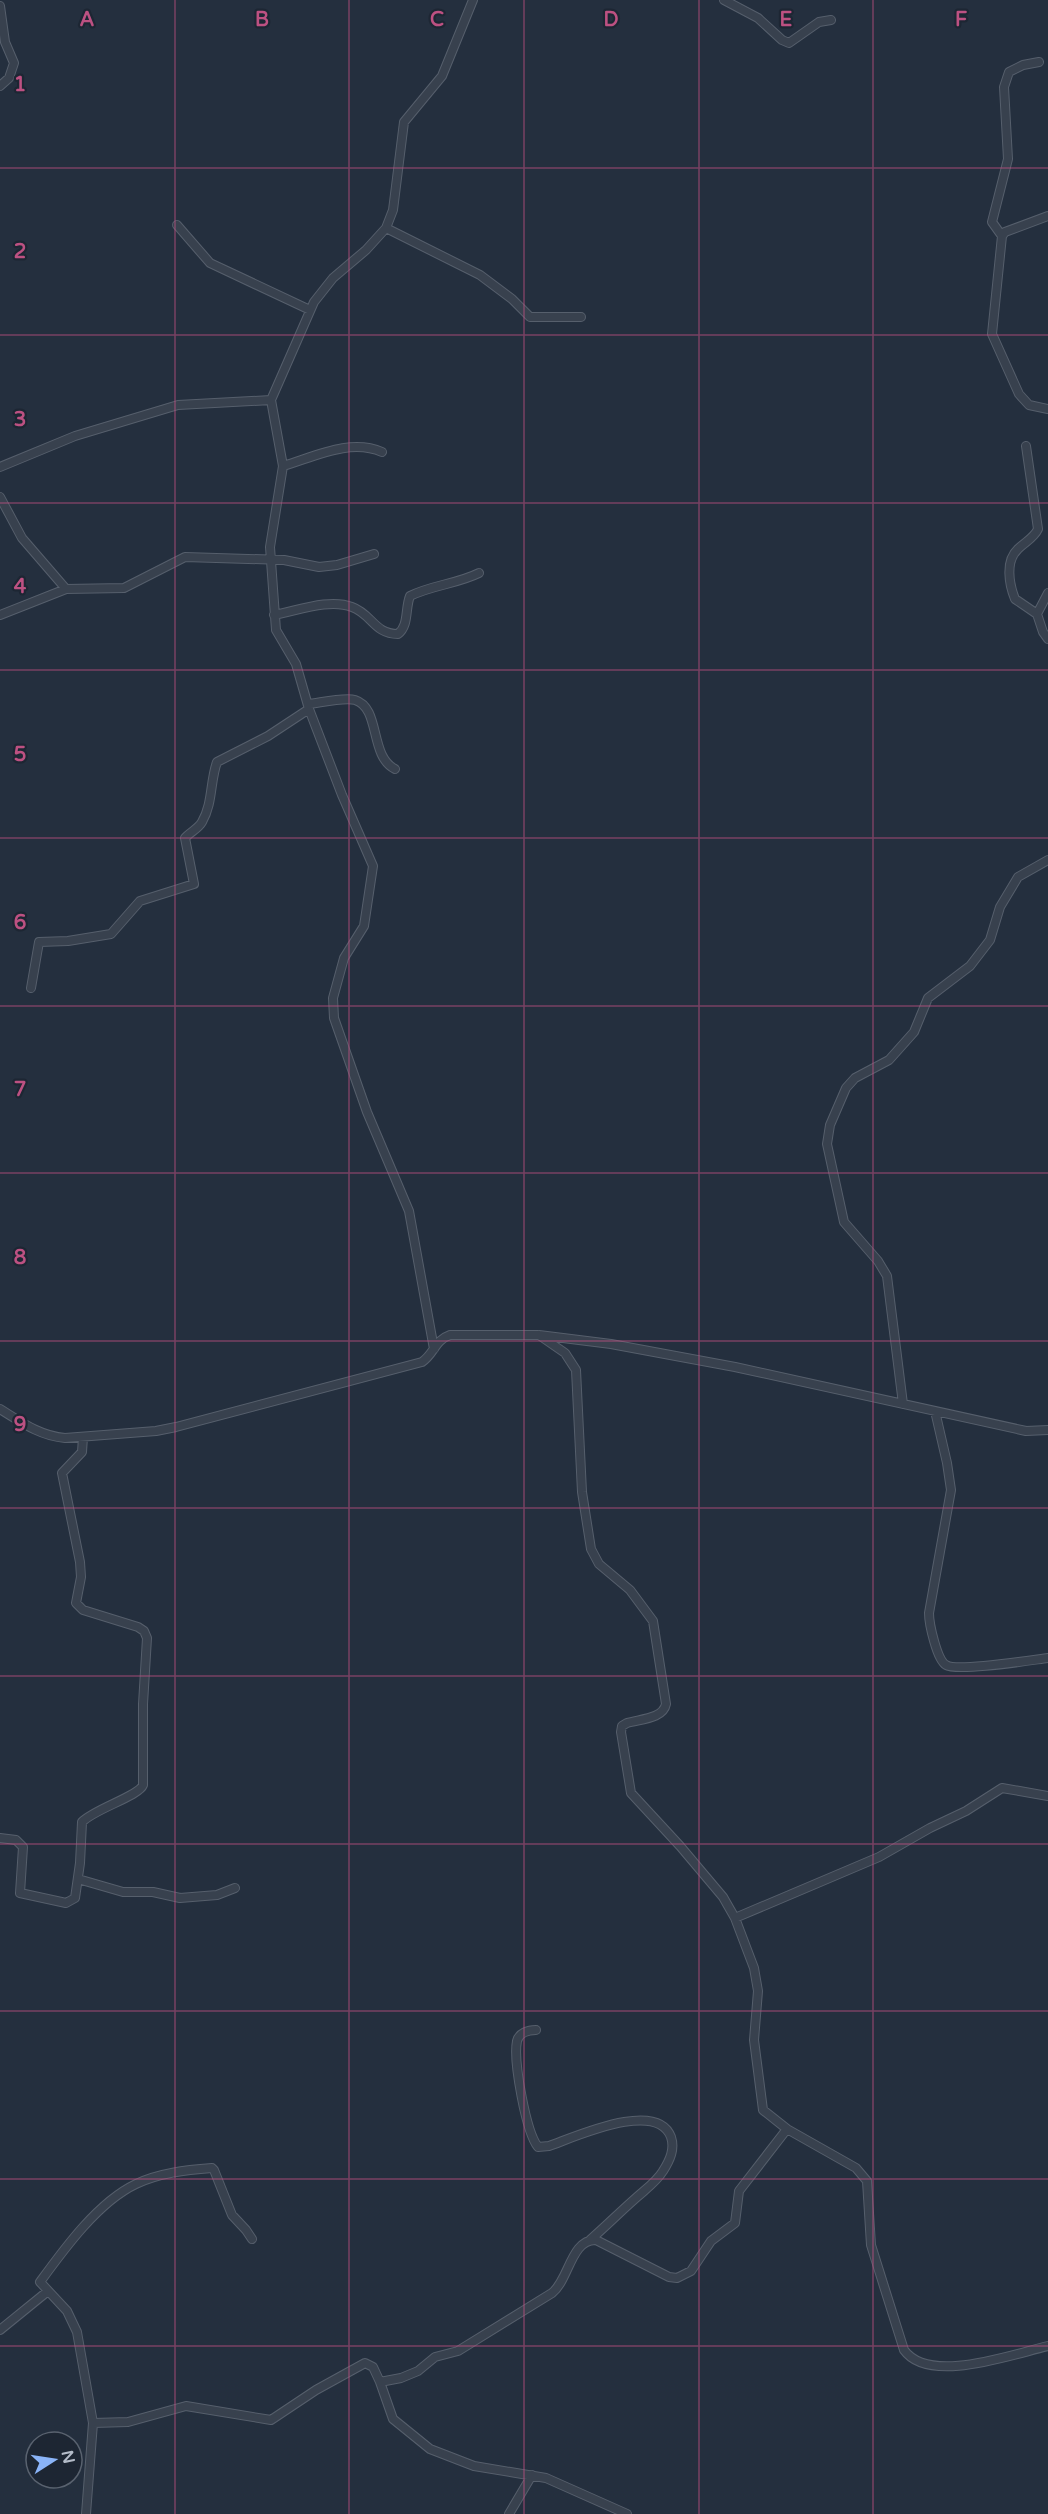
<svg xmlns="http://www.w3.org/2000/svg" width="1048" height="2514" font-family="'Varela Round',sans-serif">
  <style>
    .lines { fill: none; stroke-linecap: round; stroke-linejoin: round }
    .minor-casing { stroke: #565f6c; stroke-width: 10 }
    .minor { stroke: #38414e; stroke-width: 8 }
    .grid { fill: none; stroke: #bd5182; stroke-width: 1.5; stroke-opacity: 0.55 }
    .grid-label { font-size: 20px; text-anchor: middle; font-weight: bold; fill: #bd5182; stroke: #1d2633; stroke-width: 4.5; stroke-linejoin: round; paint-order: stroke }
  </style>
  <rect width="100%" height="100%" fill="#242f3e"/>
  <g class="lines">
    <g class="minor-casing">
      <path id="minor" d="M724,0L758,18L782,40L789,43L819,22L831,20
        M0,6L5,42L14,63L9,78L0,86
        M1048,216L1005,232L1002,236L992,334L1019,394L1029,405L1048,409
        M177,225L210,263L310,310
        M386,228L480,275L512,299L530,317H581
        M1002,236L992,222L1008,159L1004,87L1009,72L1023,65L1039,62
        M1026,446L1038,529C1034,538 1025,542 1018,549C1005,561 1009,584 1015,599L1037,614L1043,632L1048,639
        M283,466C314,457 350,438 382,452
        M0,467L75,436L178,405L271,400
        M0,497L22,538L66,589
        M1037,614L1048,593
        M0,615L66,589L124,588L185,557L284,560L319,567L337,565L374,554
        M274,615C297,611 329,598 352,607C372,614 374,634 398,634C409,626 405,608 410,596C432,585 457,584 479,573
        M308,704C319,703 344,697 355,700C381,708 369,756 395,769
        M31,988L39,942L68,941L111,934L140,901L194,884L185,838C190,832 198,829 202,822C213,803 210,781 217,762L268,736L309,709
        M539,1335L565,1353L576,1370L582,1492L591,1549L599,1564L630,1590L653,1621L666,1704C663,1719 640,1719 627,1723L622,1726L621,1732L631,1793L680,1846L723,1897L735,1918L754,1968L758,1991L754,2040L763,2110L787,2129L856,2168L867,2181L871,2245L904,2350C929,2385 1013,2354 1048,2346
        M434,1349L409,1211L367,1112L334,1018L333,998L344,958L364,926L373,866L342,795L309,709L296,664L276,630L270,547L283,466L271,400L314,302L333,278L366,250L386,228L393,210L404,122L442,76L473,0
        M903,1404L887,1276L878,1261L844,1222L827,1144L830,1125L846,1088L855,1078L889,1060L914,1032L928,998L970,966L990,940L1000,907L1018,877L1048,860
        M0,1409C21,1422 40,1436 65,1438L156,1431L176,1427L422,1362C434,1354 435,1340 450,1335H539L611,1344L735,1367L1026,1431L1048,1430
        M935,1411L947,1463L951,1490L929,1613C929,1624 937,1660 946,1665C957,1672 1032,1660 1048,1658
        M0,1838L16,1840L23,1847L20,1893L66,1903L75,1898L80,1863L82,1822C94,1809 139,1796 143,1785V1704L147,1638L144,1631L138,1627L83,1610L76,1603L81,1577L80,1562L62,1473L82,1452L83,1437
        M78,1879L123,1892H153L180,1898L217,1895L235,1888
        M735,1918L879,1857L930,1828L966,1811L1002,1788L1048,1796
        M536,2030C528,2030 519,2033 517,2041C513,2061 526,2132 538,2147L549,2146C575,2137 657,2099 671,2137C675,2149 670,2160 663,2171C657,2181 646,2189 637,2197C621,2211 606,2226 590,2240
        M0,2330L48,2291
        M380,2382L401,2378L418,2371L435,2357L458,2351L552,2293C569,2280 571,2239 596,2240L669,2277L677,2278L691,2271L711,2241L735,2223L739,2191L787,2129
        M93,2423L128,2422L186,2406L271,2420L316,2390L365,2363L373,2367L380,2382L393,2419L430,2449L474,2466L546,2478L627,2514
        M86,2514L93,2423L77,2332L67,2311L40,2282C64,2249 98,2202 136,2184C159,2173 186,2170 212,2168L214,2170L232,2215L246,2230L252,2239
        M509,2514L532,2475"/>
    </g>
    <use href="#minor" class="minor"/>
  </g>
  <path class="grid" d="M175,0V2514M349,0V2514M524,0V2514M699,0V2514M873,0V2514M0,168H1048M0,335H1048M0,503H1048M0,670H1048M0,838H1048M0,1006H1048M0,1173H1048M0,1341H1048M0,1508H1048M0,1676H1048M0,1844H1048M0,2011H1048M0,2179H1048M0,2346H1048"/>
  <g class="grid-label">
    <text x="87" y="26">A</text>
    <text x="262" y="26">B</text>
    <text x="437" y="26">C</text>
    <text x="611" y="26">D</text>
    <text x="786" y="26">E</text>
    <text x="961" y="26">F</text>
    <text x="20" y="91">1</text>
    <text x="20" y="258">2</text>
    <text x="20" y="426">3</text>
    <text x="20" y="593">4</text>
    <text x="20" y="761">5</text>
    <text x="20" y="929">6</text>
    <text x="20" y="1096">7</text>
    <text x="20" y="1264">8</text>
    <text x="20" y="1431">9</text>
  </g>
  <g transform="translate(54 2460) rotate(78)"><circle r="28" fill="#1d2633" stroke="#59626f" stroke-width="1.5"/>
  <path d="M0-4.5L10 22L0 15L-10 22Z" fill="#8ab4f8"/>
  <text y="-9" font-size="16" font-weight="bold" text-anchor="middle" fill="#b4bcc9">N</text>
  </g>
</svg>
